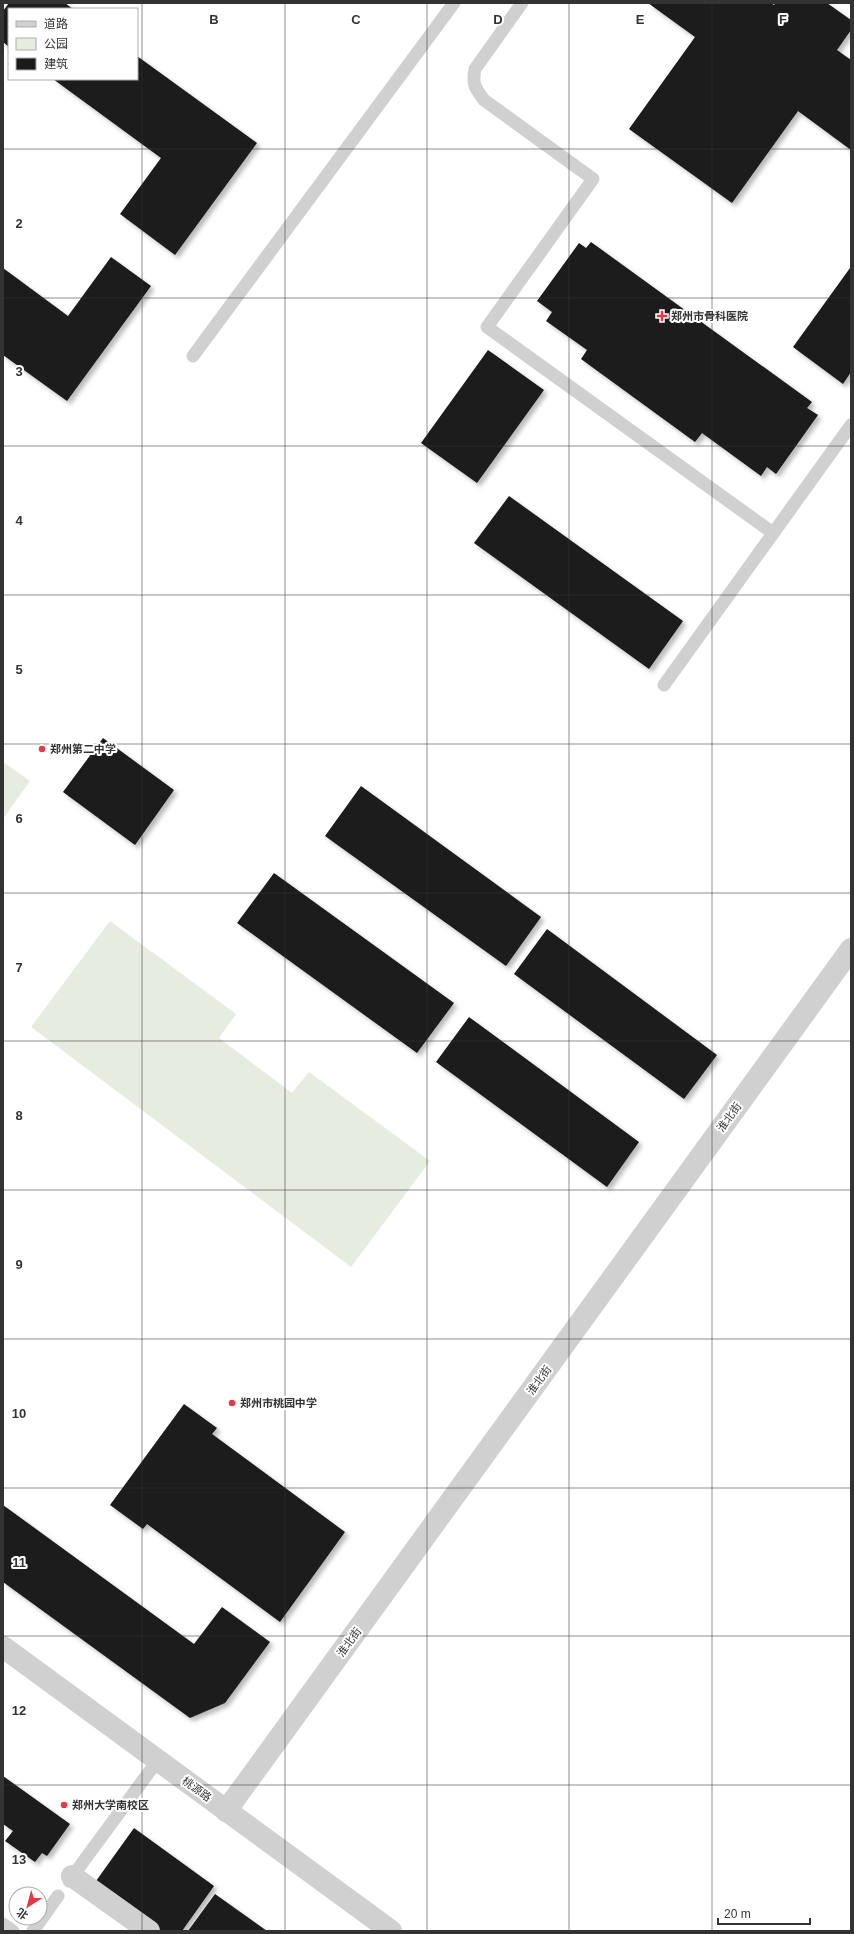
<svg xmlns="http://www.w3.org/2000/svg" width="854" height="1934" font-family="Helvetica,'Noto Sans SC',sans-serif">
  <style>
    .green { fill: #e6ecdf }
    .building { fill: #1a1a1a; filter: url(#shadow) }
    .lines { fill: none; stroke-linecap: round; stroke-linejoin: round }
    .service { stroke: #d0d0d0; stroke-width: 13 }
    .minor { stroke: #d0d0d0; stroke-width: 22 }
    .tertiary { stroke: #d0d0d0; stroke-width: 22 }
    .grid { fill: none; stroke: #333; stroke-width: 1; stroke-opacity: 0.55 }
    .poi-dot { fill: #e63946; stroke: #fff; stroke-width: 1.5 }
    .labels { text-anchor: middle; stroke-width: 4; stroke-linejoin: round; paint-order: stroke }
    .poi-label { font-size: 11px; font-weight: bold; fill: #333; stroke: #fff; text-anchor: start }
    .street-label { font-size: 11px; fill: #333; stroke: #fff }
    .grid-label { font-size: 13px; text-anchor: middle; font-weight: bold; fill: #333; stroke: #fff; stroke-width: 4; stroke-linejoin: round; paint-order: stroke }
  </style>
  <defs>
    <filter id="shadow"><feDropShadow dx="3.5" dy="3.5" stdDeviation="2" flood-color="#0004"/></filter>
  </defs>
  <rect width="100%" height="100%" fill="#fff"/>
  <path class="green" d="M3,762L30,781L3,819Z
    M110,921L236,1014L219,1038L292,1093L309,1072L430,1161L351,1267L31,1027Z"/>
  <path class="building" d="M9,3H65L73,9H9V47L3,42V11Z
    M648,3H771L774,5L775,3H827L851,20V30L837,50L851,60V150L798,111L732,203L629,129L695,37Z
    M137,56L257,143L175,255L120,214L161,158L53,79H137Z
    M591,242L812,402L807,408L818,415L776,474L767,467L761,476L702,433L695,442L581,359L587,350L546,321L552,312L537,301L579,243L586,248Z
    M111,257L151,286L67,401L3,355V268L68,316Z
    M850,268L851,372L843,384L793,347Z
    M488,350L544,390L477,483L421,443Z
    M509,496L683,621L649,669L474,543Z
    M103,738L174,790L135,845L63,792Z
    M361,786L541,917L506,966L325,836Z
    M274,873L454,1003L417,1053L237,923Z
    M547,929L717,1055L684,1099L514,974Z
    M469,1017L639,1142L607,1187L436,1062Z
    M184,1404L217,1428L212,1434L345,1532L280,1622L147,1524L143,1529L110,1505Z
    M3,1505L194,1644L222,1607L270,1642L225,1703L190,1718L3,1582Z
    M3,1776L70,1824L47,1856L42,1853L35,1862L5,1841L13,1831L3,1824Z
    M134,1828L214,1886L182,1931H151L91,1888Z
    M215,1894L267,1931H188Z"/>
  <g class="lines">
    <path class="service" d="M522,3L475,69C472,84 475,88 484,100L593,179L487,327L773,533
      M193,356L454,3
      M664,685L851,425
      M69,1881L158,1760
      M3,1924L13,1931
      M33,1931L58,1896"/>
    <path class="minor" d="M226,1811L851,949
      M72,1876L149,1931"/>
    <path class="tertiary" d="M3,1647L391,1931"/>
  </g>
  <path class="grid" d="M142,3V1931M285,3V1931M427,3V1931M569,3V1931M712,3V1931M3,149H851M3,298H851M3,446H851M3,595H851M3,744H851M3,893H851M3,1041H851M3,1190H851M3,1339H851M3,1488H851M3,1636H851M3,1785H851"/>
  <g class="poi-dot">
    <path d="M660 310h4v4h4v4h-4v4h-4v-4h-4v-4h4z"/>
    <circle cx="42" cy="749" r="4"/>
    <circle cx="232" cy="1403" r="4"/>
    <circle cx="64" cy="1805" r="4"/>
  </g>
  <g class="labels">
    <g class="poi-label">
      <text x="671" y="320">郑州市骨科医院</text>
      <text x="50" y="753">郑州第二中学</text>
      <text x="240" y="1407">郑州市桃园中学</text>
      <text x="72" y="1809">郑州大学南校区</text>
    </g>
    <g class="street-label">
      <text transform="translate(729 1117) rotate(-54)" y="4">淮北街</text>
      <text transform="translate(539 1380) rotate(-54)" y="4">淮北街</text>
      <text transform="translate(349 1642) rotate(-54)" y="4">淮北街</text>
      <text transform="translate(197 1789) rotate(36)" y="4">桃源路</text>
    </g>
  </g>
  <g class="grid-label">
    <text x="214" y="24">B</text>
    <text x="356" y="24">C</text>
    <text x="498" y="24">D</text>
    <text x="640" y="24">E</text>
    <text x="783" y="24">F</text>
    <text x="19" y="228">2</text>
    <text x="19" y="376">3</text>
    <text x="19" y="525">4</text>
    <text x="19" y="674">5</text>
    <text x="19" y="823">6</text>
    <text x="19" y="972">7</text>
    <text x="19" y="1120">8</text>
    <text x="19" y="1269">9</text>
    <text x="19" y="1418">10</text>
    <text x="19" y="1567">11</text>
    <text x="19" y="1715">12</text>
    <text x="19" y="1864">13</text>
  </g>
  <rect width="854" height="1934" fill="none" stroke="#333333" stroke-width="8"/>
  <rect x="8" y="8" width="130" height="72" fill="#ffffff" stroke="#adadad"/>
  <rect x="16" y="21" width="20" height="6" fill="#d0d0d0" stroke="#adadad"/>
  <text x="44" y="28" font-size="12" fill="#333333">道路</text>
  <rect x="16" y="38" width="20" height="12" fill="#e6ecdf" stroke="#adadad"/>
  <text x="44" y="48" font-size="12" fill="#333333">公园</text>
  <rect x="16" y="58" width="20" height="12" fill="#1a1a1a" stroke="#adadad"/>
  <text x="44" y="68" font-size="12" fill="#333333">建筑</text>
  <g transform="translate(28 1906) rotate(216)"><circle r="19" fill="#ffffff" stroke="#adadad"/>
  <path d="M0-3L7 15L0 10L-7 15Z" fill="#e63946"/>
  <text y="-6" font-size="11" font-weight="bold" text-anchor="middle" fill="#333333">北</text>
  </g>
  <path d="M718 1918v6h92v-6" fill="none" stroke="#333333" stroke-width="2"/>
  <text x="724" y="1918" font-size="12" fill="#333333" stroke="#ffffff" stroke-width="3" paint-order="stroke">20 m</text>
</svg>
